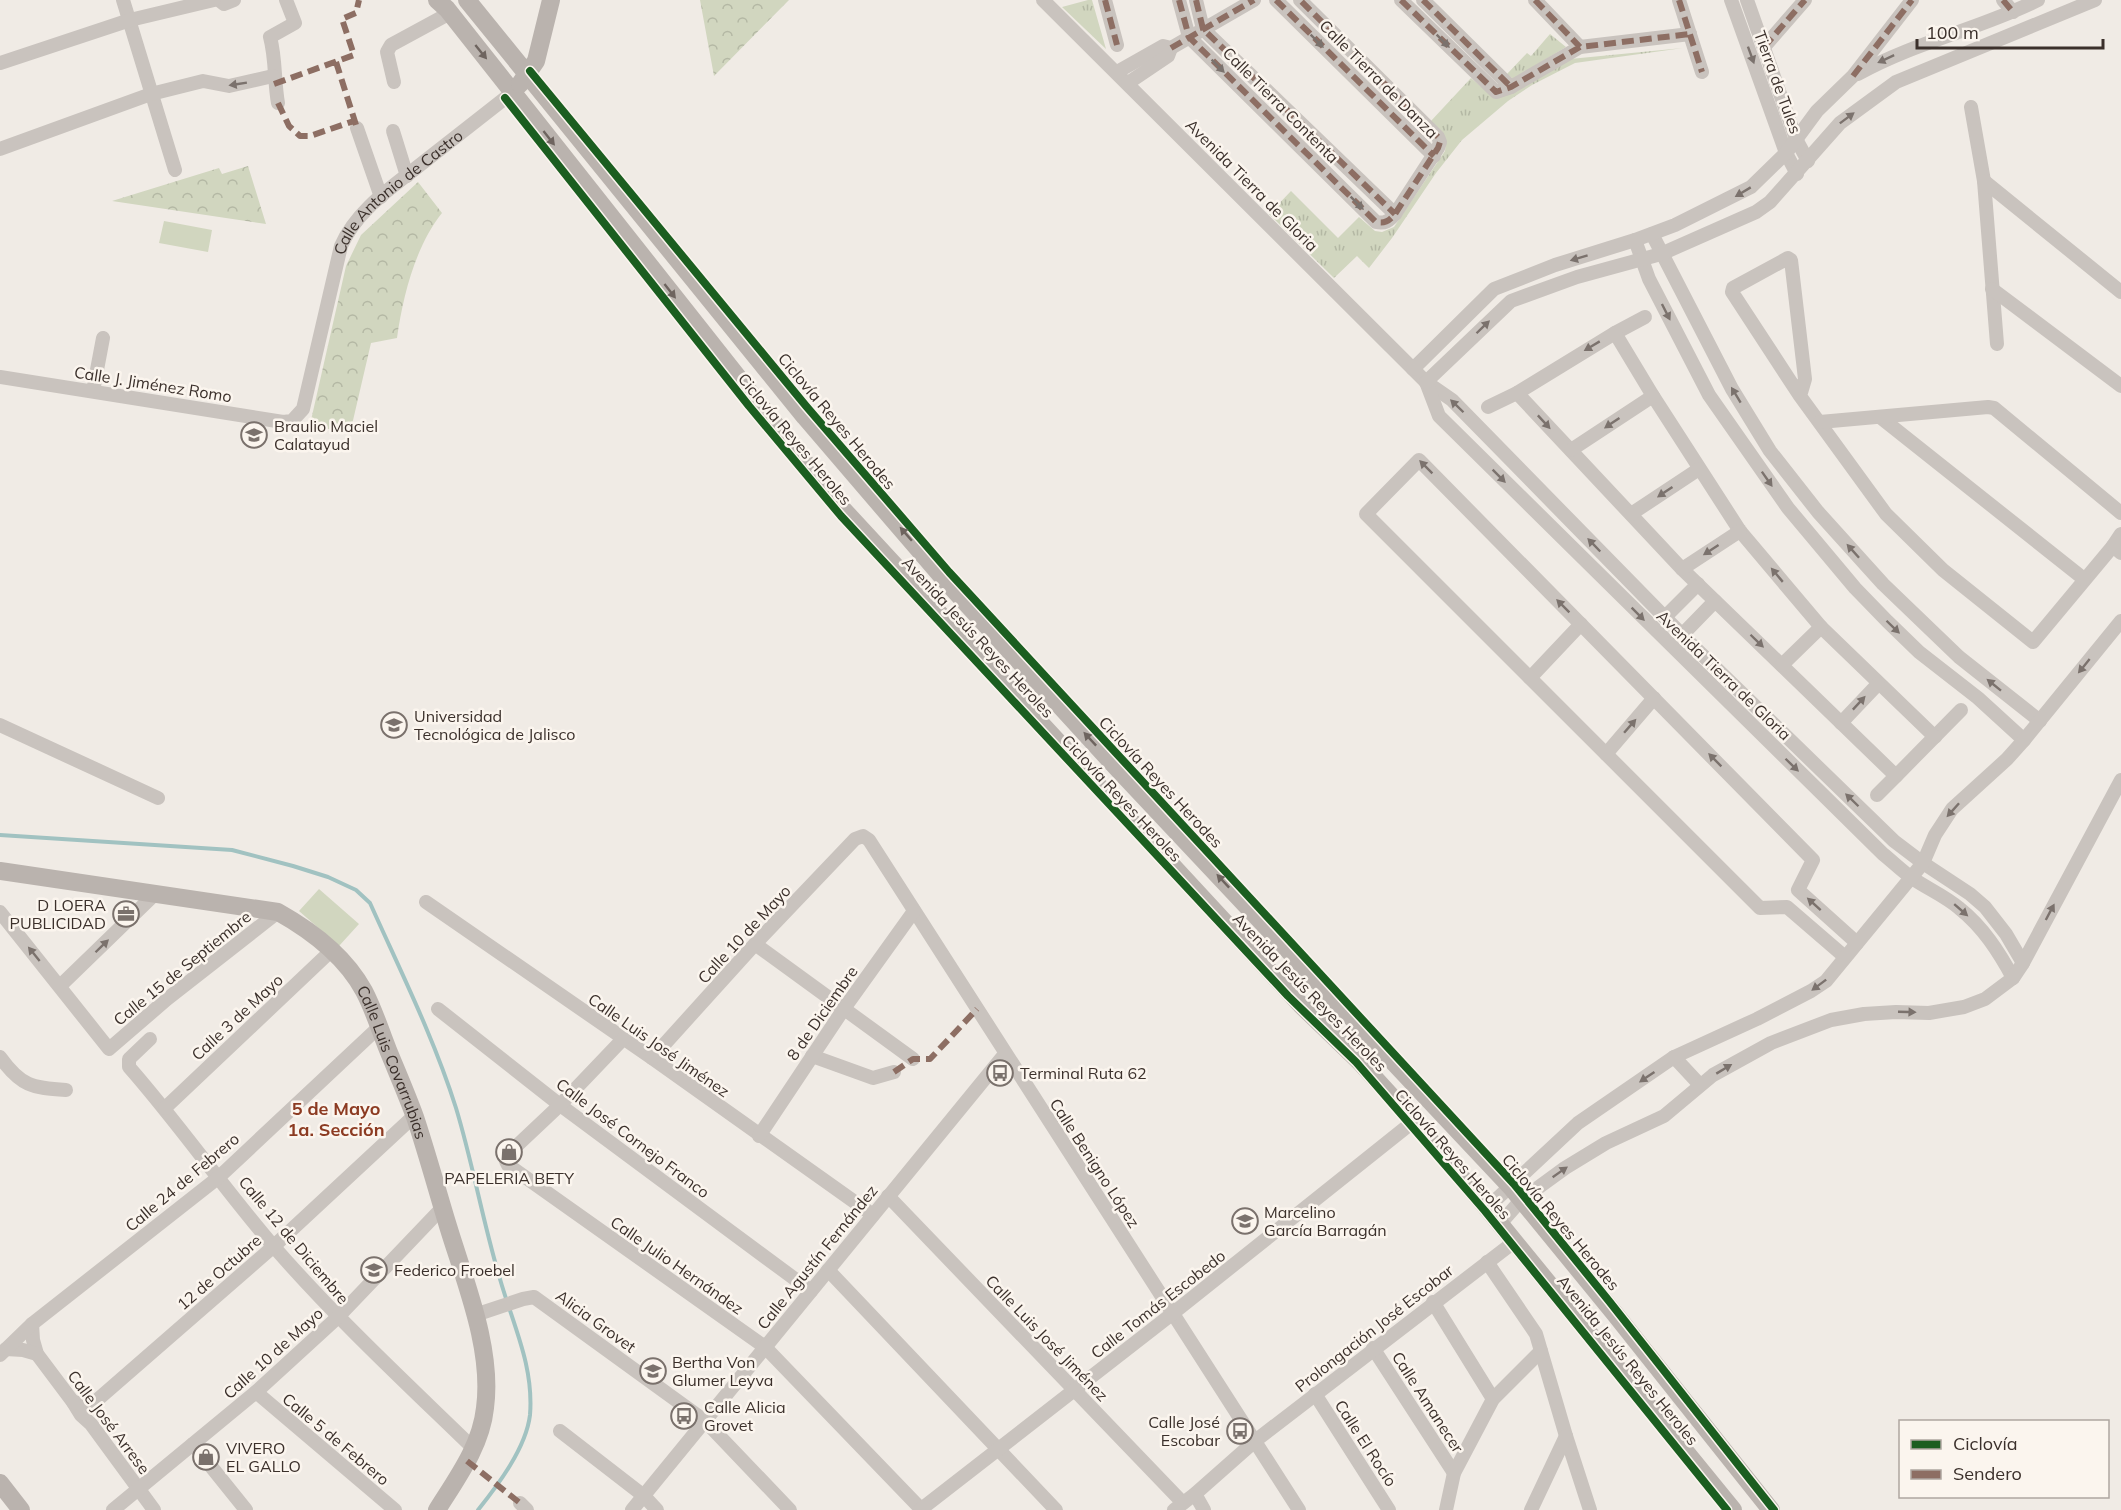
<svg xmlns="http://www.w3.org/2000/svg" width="2121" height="1510" font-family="Mulish,sans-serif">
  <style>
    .grass { fill: url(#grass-tufts) }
    .park { fill: url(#park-crowns) }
    .pitch { fill: #d1d6bf }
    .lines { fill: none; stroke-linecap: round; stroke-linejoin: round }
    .stream { stroke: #a1c2c1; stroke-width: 4 }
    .street { stroke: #c9c3be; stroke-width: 14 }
    .secondary { stroke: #bab3ae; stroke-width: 18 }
    .quiet { stroke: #8d6e63; stroke-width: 6; stroke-dasharray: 12 6; stroke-linecap: butt }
    .cycleway-casing { stroke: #fbf5ee; stroke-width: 11 }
    .cycleway { stroke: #1b5e20; stroke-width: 8 }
    .oneway { fill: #7b726d }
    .oneway2 { fill: #6e645f }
    .labels { text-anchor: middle; stroke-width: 5; stroke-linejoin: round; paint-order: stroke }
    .street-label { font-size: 16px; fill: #3b302b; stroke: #fbf5ee }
    .poi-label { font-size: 16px; fill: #3b302b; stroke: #fbf5ee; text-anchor: start }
    .neighbourhood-label { font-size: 18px; font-weight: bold; fill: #8c3b22; stroke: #fbf5ee }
  </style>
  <defs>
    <pattern id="grass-tufts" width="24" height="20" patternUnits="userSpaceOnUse" patternTransform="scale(1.5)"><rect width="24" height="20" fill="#d1d6bf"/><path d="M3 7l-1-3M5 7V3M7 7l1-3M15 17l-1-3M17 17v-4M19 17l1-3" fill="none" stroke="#b4b8a4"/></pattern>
    <pattern id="park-crowns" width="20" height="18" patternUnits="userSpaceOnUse" patternTransform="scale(1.5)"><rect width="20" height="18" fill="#d1d6bf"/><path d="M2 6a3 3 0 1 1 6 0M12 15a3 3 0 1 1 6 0" fill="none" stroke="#b4b8a4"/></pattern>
  </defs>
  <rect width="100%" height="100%" fill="#f0ebe5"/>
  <path class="grass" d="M1088,0H1092L1106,49L1062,7Z
    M1550,34L1566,47L1513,79L1507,74L1527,53L1531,56Z
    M1683,48L1575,63L1532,85L1508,101L1462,140L1436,173L1392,238L1369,268L1357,256L1334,278L1269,214L1291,191L1338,238L1359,217L1375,231L1382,232L1394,227L1445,151L1446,140L1430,122L1471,78L1492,96L1570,59Z"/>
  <path class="park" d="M700,0H789L714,76Z
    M248,166L266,224L112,201L219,168L222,174Z
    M418,182L442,213C415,247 403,296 397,338L371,343L351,429H309L346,266L361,235Z"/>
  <path class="pitch" d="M164,221L212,230L208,252L159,243Z
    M319,889L359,924L339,946L299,911Z"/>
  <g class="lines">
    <path class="stream" d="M0,835L232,850L293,866L328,877L356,890L370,903C400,970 434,1038 456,1108C473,1164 483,1223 500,1279C513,1325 534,1366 530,1415C526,1448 498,1485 478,1510"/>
    <g class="street">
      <path d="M123,0L175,170"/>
      <path d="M219,0L224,4L234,0"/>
      <path d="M1043,0L1413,369L1426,382L1452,400L1687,640L1894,841L1923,863L1970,894L1985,907L2006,934L2023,963"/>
      <path d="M1105,0L1117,45"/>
      <path d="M1179,0L1189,37L1376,222C1385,224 1389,221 1395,214L1438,148L1440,142L1438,137L1300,0"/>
      <path d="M1196,0L1203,29L1395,214"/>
      <path d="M1276,0L1434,156"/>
      <path d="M1401,0L1496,92L1511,87L1580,47L1690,34"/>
      <path d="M1423,0L1511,87"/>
      <path d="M1535,0L1580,47"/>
      <path d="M1679,0L1702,72"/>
      <path d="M1731,0L1786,153L1797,174"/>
      <path d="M1747,0L1796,139L1808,161"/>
      <path d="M2003,0L2013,12"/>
      <path d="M1764,47L1805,0"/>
      <path d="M0,63L130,20L214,0"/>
      <path d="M1117,72L1163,46L1171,48L1254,0"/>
      <path d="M1858,74C1915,42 1980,29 2038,0"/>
      <path d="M394,82L387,52L391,45L450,13"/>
      <path d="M1128,83L1168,56L1171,48"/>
      <path d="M278,103C274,81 276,59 270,37L295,23L286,0"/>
      <path d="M1971,107L1984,181L1997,344"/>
      <path d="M357,128L381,197"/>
      <path d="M393,131L407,176"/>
      <path d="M0,149L151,94L203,81L229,86L273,76"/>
      <path d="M1984,181L2121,292"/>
      <path d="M1652,234L1732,389L1770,451L1818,512L1883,584L1959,657L2040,721"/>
      <path d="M1635,240L1649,279L1709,395L1788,508L1855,588L1887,621L1919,652L1978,698L2024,740"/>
      <path d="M1992,289L2121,386"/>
      <path d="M1615,333L1645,317"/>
      <path d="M1413,369L1494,289L1555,265L1635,240L1675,225L1751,187L1786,153L1817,111L1853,76L1912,0"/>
      <path id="s1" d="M0,377L283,422L292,421L303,409L341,246C357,209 394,186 425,161C454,138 484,115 513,92"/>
      <path d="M1426,382L1439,416L1883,854C1893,862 1902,871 1912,878C1928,889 1945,896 1959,908C1983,927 1999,952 2013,978"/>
      <path d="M1426,382L1511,301L1577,277L1661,254L1756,212L1770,202L1840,123L1896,82L2095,0"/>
      <path d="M93,391L103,338"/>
      <path d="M1517,393L1682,569L1896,776L1961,710"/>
      <path d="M1800,396L1805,379L1791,260L1788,258L1733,288L1732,292L1800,396L1886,514L1943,570L2033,642L2113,546"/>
      <path d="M1488,407L1517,393L1615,333L1653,396L1740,531L1821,627L1935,737"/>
      <path d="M1880,417L2084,579"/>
      <path d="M1820,422L1988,407L1994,408L2121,513"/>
      <path d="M1571,450L1653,396"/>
      <path d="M1631,514L1699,469"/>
      <path d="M2121,534L2113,546L2121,553"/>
      <path d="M1682,569L1740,531"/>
      <path d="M1665,617L1698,584"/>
      <path d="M1682,635L1715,601"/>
      <path d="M1782,665L1821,627"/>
      <path d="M1530,678L1581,624"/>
      <path d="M1841,723L1878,684"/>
      <path d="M0,725L158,798"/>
      <path d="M1606,754L1654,698"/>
      <path d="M1877,795L1896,776"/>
      <path d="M426,902L652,1058L873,1215"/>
      <path d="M0,912L109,1049L167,999L278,912"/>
      <path d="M755,944L913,1059"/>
      <path d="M1845,957L1787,907L1760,908L1366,514L1419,460L1813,860L1798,890L1857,943"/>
      <path d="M60,986L156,893"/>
      <path d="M438,1009L560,1105L811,1291"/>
      <path d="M150,1039L129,1059V1067C180,1125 224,1189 275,1248C337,1319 406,1383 473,1448"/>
      <path d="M623,1039L560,1105L508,1154L506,1161L508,1165L765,1347L922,1510"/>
      <path d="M812,1056L873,1078L894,1072"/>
      <path d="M0,1057C21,1086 32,1088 66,1090"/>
      <path d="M1674,1057L1700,1085"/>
      <path d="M652,1058L755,944L855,839L863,836L869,840L1299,1510"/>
      <path d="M165,1108L332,950"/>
      <path d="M759,1136L843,1010L914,911"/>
      <path d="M888,1196L1183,1503"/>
      <path d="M1487,1208L1578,1123L1674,1057L1757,1019L1811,991L1826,981L1923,863L1935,835L1952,809L2007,759L2024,740L2121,621"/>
      <path d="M1500,1224L1521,1200L1565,1168L1606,1143L1664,1116L1713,1075L1771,1043L1831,1020L1864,1014L1896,1012L1929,1013L1964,1007L1985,999L2013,978L2023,963L2121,780"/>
      <path d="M1487,1262L1536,1334L1566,1436L1590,1510"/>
      <path d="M828,1270L1056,1510"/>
      <path d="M1433,1302L1493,1399"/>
      <path d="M475,1315L523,1299L534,1297L705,1421L790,1510"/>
      <path d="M32,1324L33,1340L37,1354L73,1402L81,1415L91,1424L154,1510"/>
      <path d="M1373,1348L1454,1473"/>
      <path d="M6,1349L23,1350L37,1354"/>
      <path d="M0,1355L32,1324L219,1177L379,1027"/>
      <path d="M256,1392L395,1510"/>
      <path d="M1315,1394L1389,1510"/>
      <path d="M73,1402L84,1404L96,1401L274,1246L414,1116"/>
      <path d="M560,1431L644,1496L657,1510"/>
      <path d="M193,1444L246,1510"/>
      <path d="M1195,1494L1204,1510"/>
      <path d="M520,1503L527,1510"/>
      <path d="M113,1510L256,1392L338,1317L443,1207"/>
      <path d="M632,1510L1005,1054"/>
      <path d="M920,1510L1172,1314L1414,1121"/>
      <path d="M1174,1510L1195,1494L1255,1441L1514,1242"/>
      <path d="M1446,1510L1454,1473L1493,1399L1541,1351"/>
      <path d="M1531,1510L1566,1436"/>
    </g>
    <g class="secondary">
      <path d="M437,0L447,9L838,504L1301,1005L1359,1061L1414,1121L1487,1208L1733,1510"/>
      <path d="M467,0L805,417L944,579L1116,767L1511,1187L1615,1314L1771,1510"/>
      <path d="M520,84L536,61L551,0"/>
      <path id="s2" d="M0,871L278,912C312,931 345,956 364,991C374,1010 380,1030 388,1050C397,1072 407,1095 415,1117C427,1153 437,1190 448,1226C465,1282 493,1349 485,1408C481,1446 457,1478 437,1510"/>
      <path d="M0,1483L21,1510"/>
    </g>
    <path class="quiet" d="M1105,0L1117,45
      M1179,0L1189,37L1376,222C1385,224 1389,221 1395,214L1438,148L1440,142L1438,137L1300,0
      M1196,0L1203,29L1395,214
      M1276,0L1434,156
      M1401,0L1496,92L1511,87L1580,47L1690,34
      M1423,0L1511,87
      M1535,0L1580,47
      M1679,0L1702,72
      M2003,0L2013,12
      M1764,47L1805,0
      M1171,48L1254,0
      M336,62L357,128
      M1853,76L1912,0
      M274,84L354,55L342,19L356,13L359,0
      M278,103L289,126L300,136H310L354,121
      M894,1072L913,1059H930L977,1009
      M467,1461L520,1503"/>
    <g class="cycleway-casing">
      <path id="cycleway" d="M530,71L806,406L949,572L1514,1184L1609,1301L1774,1510
        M505,98L749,406L841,516L1288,996L1356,1062L1485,1211L1727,1510"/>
    </g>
    <use href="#cycleway" class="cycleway"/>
  </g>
  <defs><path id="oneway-solid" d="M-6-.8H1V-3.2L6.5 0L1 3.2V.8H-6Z" transform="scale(1.5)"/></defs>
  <g class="oneway">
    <use href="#oneway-solid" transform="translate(1317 41) rotate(45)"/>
    <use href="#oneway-solid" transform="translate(1443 41) rotate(45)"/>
    <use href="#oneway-solid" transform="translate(1751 55) rotate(70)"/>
    <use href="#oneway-solid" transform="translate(1886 59) rotate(155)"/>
    <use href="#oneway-solid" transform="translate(1218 66) rotate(45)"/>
    <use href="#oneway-solid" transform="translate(238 84) rotate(171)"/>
    <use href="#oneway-solid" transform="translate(1847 118) rotate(-37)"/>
    <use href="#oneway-solid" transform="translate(1743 192) rotate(149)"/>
    <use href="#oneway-solid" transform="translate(1357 203) rotate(45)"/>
    <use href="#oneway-solid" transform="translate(1579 258) rotate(163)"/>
    <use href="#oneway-solid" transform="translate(1666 312) rotate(63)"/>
    <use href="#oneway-solid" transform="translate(1483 327) rotate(-44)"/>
    <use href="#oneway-solid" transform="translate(1592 346) rotate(149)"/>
    <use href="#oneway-solid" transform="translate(1736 395) rotate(-121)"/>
    <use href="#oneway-solid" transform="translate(1457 406) rotate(-136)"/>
    <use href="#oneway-solid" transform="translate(1544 422) rotate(47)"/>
    <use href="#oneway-solid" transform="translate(1612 423) rotate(146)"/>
    <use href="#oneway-solid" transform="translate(1426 467) rotate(-135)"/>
    <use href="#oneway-solid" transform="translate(1499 476) rotate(45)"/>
    <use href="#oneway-solid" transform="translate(1767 479) rotate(55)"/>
    <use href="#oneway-solid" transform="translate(1665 492) rotate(146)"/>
    <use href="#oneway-solid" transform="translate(1594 545) rotate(-134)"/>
    <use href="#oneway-solid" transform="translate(1711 550) rotate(147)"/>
    <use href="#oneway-solid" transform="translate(1853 551) rotate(-132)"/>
    <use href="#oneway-solid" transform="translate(1777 575) rotate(-130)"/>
    <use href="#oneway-solid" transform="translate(1563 606) rotate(-135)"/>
    <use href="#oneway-solid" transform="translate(1638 614) rotate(45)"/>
    <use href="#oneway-solid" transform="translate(1893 627) rotate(44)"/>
    <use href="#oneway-solid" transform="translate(1757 641) rotate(44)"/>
    <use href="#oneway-solid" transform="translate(2084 666) rotate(129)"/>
    <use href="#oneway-solid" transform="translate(1994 685) rotate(-141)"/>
    <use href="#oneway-solid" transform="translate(1859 703) rotate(-47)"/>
    <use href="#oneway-solid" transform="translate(1630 726) rotate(-49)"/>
    <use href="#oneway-solid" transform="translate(1715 760) rotate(-135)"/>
    <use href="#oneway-solid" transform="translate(1792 765) rotate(44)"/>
    <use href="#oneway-solid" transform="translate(1852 800) rotate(-136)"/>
    <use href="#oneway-solid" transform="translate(1953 810) rotate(132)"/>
    <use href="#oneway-solid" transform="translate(1814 904) rotate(-138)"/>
    <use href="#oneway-solid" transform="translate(1961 910) rotate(41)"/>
    <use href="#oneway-solid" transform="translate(2050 912) rotate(-62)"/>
    <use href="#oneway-solid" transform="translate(102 946) rotate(-44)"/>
    <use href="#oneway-solid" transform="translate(34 954) rotate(-129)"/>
    <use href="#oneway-solid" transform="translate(1819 985) rotate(143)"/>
    <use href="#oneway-solid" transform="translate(1907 1012) rotate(2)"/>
    <use href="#oneway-solid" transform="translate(1724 1069) rotate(-31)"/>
    <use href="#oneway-solid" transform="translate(1647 1077) rotate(146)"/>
    <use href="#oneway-solid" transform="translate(1560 1172) rotate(-35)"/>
  </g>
  <g class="oneway2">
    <use href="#oneway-solid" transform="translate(481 52) rotate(51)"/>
    <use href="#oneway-solid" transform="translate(549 138) rotate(52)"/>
    <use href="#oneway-solid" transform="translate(670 291) rotate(52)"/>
    <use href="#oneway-solid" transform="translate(906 534) rotate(-131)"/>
    <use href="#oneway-solid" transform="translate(1090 739) rotate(-133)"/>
    <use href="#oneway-solid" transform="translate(1223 881) rotate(-133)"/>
  </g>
  <defs>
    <g id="school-ring" transform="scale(1.35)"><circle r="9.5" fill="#fbf5ee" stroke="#7a716c" stroke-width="1.5"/><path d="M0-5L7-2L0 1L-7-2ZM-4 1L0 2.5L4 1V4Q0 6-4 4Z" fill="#7a716c"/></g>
    <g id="university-ring" transform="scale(1.35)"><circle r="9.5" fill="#fbf5ee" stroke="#7a716c" stroke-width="1.5"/><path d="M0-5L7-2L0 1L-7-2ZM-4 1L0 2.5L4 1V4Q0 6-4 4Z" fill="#7a716c"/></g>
    <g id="office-ring" transform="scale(1.35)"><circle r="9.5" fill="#fbf5ee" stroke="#7a716c" stroke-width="1.5"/><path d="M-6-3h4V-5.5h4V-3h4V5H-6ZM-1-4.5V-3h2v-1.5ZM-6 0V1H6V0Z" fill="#7a716c"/></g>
    <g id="bus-ring" transform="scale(1.35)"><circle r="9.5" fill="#fbf5ee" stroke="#7a716c" stroke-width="1.5"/><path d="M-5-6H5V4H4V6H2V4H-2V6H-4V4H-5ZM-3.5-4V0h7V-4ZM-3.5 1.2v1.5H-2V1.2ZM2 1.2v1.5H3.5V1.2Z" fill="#7a716c"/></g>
    <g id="shop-ring" transform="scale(1.35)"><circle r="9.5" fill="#fbf5ee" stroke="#7a716c" stroke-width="1.5"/><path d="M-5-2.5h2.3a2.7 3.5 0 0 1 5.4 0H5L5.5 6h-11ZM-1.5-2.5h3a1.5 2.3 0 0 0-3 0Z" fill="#7a716c"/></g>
  </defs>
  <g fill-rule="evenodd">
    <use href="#school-ring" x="254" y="435"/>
    <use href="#university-ring" x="394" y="725"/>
    <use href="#office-ring" x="126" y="914"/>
    <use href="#bus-ring" x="1000" y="1073"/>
    <use href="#shop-ring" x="509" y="1152"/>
    <use href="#school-ring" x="1245" y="1221"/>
    <use href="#school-ring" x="374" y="1270"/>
    <use href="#school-ring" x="653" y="1371"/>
    <use href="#bus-ring" x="684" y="1416"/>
    <use href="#bus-ring" x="1240" y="1431"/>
    <use href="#shop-ring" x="206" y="1457"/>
  </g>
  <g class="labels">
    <g class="street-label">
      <text transform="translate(1379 79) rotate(45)" y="6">Calle Tierra de Danza</text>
      <text transform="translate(1778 82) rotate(70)" y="6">Tierra de Tules</text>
      <text transform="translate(1281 105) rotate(45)" y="6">Calle Tierra Contenta</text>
      <text transform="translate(1252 185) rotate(45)" y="6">Avenida Tierra de Gloria</text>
      <text dy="6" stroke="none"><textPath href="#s1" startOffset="558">Calle Antonio de Castro</textPath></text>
      <text transform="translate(153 384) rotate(9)" y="6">Calle J. Jiménez Romo</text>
      <text transform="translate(837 421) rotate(50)" y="6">Ciclovía Reyes Herodes</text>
      <text transform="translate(795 439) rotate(50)" y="6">Ciclovía Reyes Heroles</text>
      <text transform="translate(978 637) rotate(47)" y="6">Avenida Jesús Reyes Heroles</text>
      <text transform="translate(1724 675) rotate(44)" y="6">Avenida Tierra de Gloria</text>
      <text transform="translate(1161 782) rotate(47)" y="6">Ciclovía Reyes Herodes</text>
      <text transform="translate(1122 798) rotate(47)" y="6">Ciclovía Reyes Heroles</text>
      <text transform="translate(744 934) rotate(-47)" y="6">Calle 10 de Mayo</text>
      <text transform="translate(182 968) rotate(-39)" y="6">Calle 15 de Septiembre</text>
      <text transform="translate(1310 992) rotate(46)" y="6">Avenida Jesús Reyes Heroles</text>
      <text transform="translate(822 1013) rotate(-55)" y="6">8 de Diciembre</text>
      <text transform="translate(237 1017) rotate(-43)" y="6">Calle 3 de Mayo</text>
      <text transform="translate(659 1045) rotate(35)" y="6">Calle Luis José Jiménez</text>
      <text dy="6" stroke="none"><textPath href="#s2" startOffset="476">Calle Luis Covarrubias</textPath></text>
      <text transform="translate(633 1138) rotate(37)" y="6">Calle José Cornejo Franco</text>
      <text transform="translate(1453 1154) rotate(49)" y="6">Ciclovía Reyes Heroles</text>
      <text transform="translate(1095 1163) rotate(57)" y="6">Calle Benigno López</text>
      <text transform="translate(182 1182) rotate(-40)" y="6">Calle 24 de Febrero</text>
      <text transform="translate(1561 1222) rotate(50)" y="6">Ciclovía Reyes Herodes</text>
      <text transform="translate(294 1240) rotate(50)" y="6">Calle 12 de Diciembre</text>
      <text transform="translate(817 1257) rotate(-51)" y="6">Calle Agustín Fernández</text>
      <text transform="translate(677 1265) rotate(35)" y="6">Calle Julio Hernández</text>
      <text transform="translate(219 1272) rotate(-41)" y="6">12 de Octubre</text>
      <text transform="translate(1158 1304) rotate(-38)" y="6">Calle Tomás Escobedo</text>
      <text transform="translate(596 1321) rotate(36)" y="6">Alicia Grovet</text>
      <text transform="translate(1374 1328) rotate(-38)" y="6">Prolongación José Escobar</text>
      <text transform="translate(1047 1338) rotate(46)" y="6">Calle Luis José Jiménez</text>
      <text transform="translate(273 1353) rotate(-42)" y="6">Calle 10 de Mayo</text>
      <text transform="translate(1628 1360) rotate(51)" y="6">Avenida Jesús Reyes Heroles</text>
      <text transform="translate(1428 1402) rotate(57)" y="6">Calle Amanecer</text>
      <text transform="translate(109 1422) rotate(53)" y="6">Calle José Arrese</text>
      <text transform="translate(336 1439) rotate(40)" y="6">Calle 5 de Febrero</text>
      <text transform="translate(1366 1443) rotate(57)" y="6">Calle El Rocío</text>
    </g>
    <g class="poi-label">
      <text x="274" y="432">Braulio Maciel<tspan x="274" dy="18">Calatayud</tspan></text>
      <text x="414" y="722">Universidad<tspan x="414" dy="18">Tecnológica de Jalisco</tspan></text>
      <text x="106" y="911" text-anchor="end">D LOERA<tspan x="106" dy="18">PUBLICIDAD</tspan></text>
      <text x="1020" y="1079">Terminal Ruta 62</text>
      <text x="509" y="1184" text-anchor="middle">PAPELERIA BETY</text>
      <text x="1264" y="1218">Marcelino<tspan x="1264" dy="18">García Barragán</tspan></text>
      <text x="394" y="1276">Federico Froebel</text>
      <text x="672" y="1368">Bertha Von<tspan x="672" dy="18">Glumer Leyva</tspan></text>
      <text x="704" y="1413">Calle Alicia<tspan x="704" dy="18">Grovet</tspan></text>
      <text x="1220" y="1428" text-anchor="end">Calle José<tspan x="1220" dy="18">Escobar</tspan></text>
      <text x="226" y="1454">VIVERO<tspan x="226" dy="18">EL GALLO</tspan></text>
    </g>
    <g class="neighbourhood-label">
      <text x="336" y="1115">5 de Mayo<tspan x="336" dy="21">1a. Sección</tspan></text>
    </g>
  </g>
  <rect x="1899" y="1420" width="210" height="78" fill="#fbf5ee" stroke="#aea6a0" stroke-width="1.5"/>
  <rect x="1911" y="1440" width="30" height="9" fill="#1b5e20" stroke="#aea6a0" stroke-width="1.5"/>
  <text x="1953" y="1450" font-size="18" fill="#3b302b">Ciclovía</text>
  <rect x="1911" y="1470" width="30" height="9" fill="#8d6e63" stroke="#aea6a0" stroke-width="1.5"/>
  <text x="1953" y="1480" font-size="18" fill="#3b302b">Sendero</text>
  <path d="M1917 39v9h186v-9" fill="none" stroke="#3b302b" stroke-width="3"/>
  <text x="1926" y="39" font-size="18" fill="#3b302b" stroke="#fbf5ee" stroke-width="4.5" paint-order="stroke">100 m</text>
</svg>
